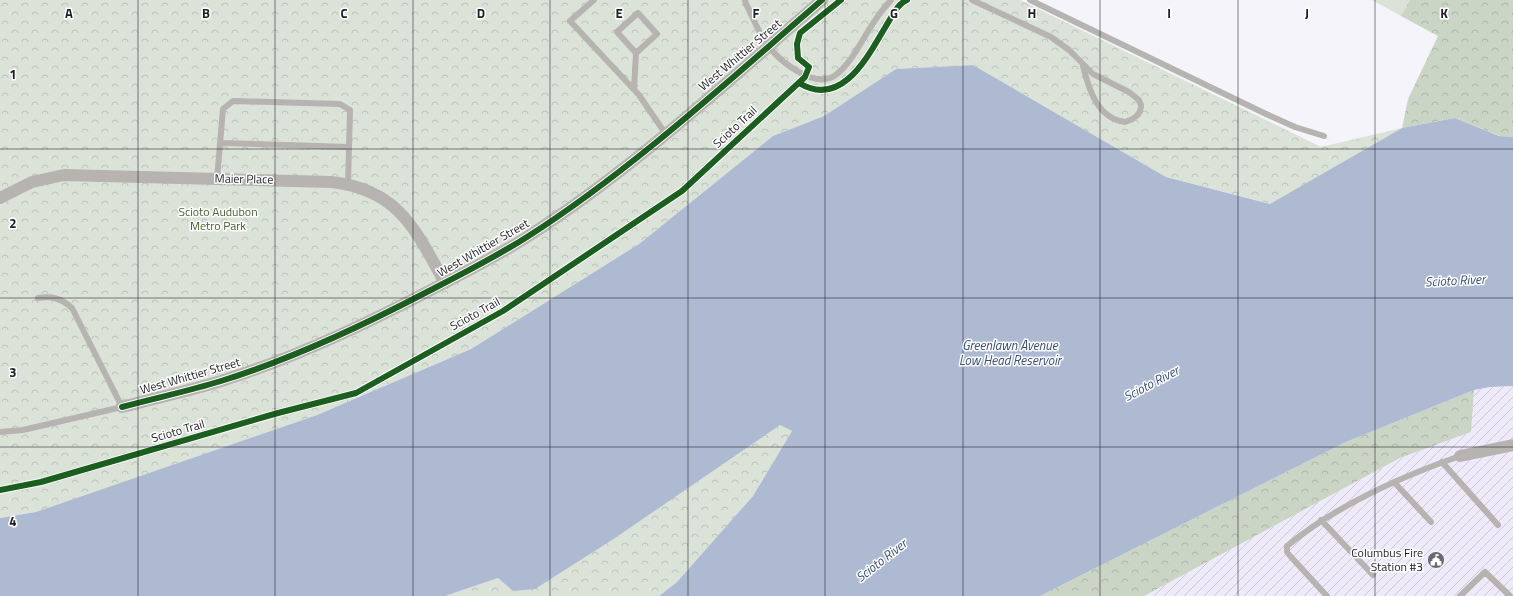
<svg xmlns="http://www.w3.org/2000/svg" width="1513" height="596" font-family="'Titillium Web',sans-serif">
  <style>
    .industrial { fill: url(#industrial-furrows) }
    .grass { fill: #dbe3d8 }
    .forest { fill: url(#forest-crowns) }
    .park { fill: url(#park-crowns) }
    .water { fill: #aebad2 }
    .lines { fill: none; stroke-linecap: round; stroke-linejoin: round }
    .lane { stroke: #b6b3b1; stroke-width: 6 }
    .street { stroke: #b6b3b1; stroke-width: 12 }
    .cycleway-casing { stroke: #fff; stroke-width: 8 }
    .cycleway { stroke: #1b5e20; stroke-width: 6 }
    .grid { fill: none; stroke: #1f1e24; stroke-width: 1; stroke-opacity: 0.55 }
    .labels { text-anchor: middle; stroke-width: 3; stroke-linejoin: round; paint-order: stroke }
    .street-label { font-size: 12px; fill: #1f1e24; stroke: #fff }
    .park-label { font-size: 12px; fill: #456131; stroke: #fff }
    .poi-label { font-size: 12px; fill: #1f1e24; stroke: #fff; text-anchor: end }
    .water-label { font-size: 13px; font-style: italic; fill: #374d7a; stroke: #fff }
    .grid-label { font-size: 13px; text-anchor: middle; font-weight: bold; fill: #1f1e24; stroke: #fff; stroke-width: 3; stroke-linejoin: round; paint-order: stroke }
  </style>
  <defs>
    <pattern id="industrial-furrows" width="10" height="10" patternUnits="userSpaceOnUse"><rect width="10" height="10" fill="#eeeafa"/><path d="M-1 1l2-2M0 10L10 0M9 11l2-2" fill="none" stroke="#ccc8d6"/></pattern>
    <pattern id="forest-crowns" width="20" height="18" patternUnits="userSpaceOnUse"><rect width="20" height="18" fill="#cad5c6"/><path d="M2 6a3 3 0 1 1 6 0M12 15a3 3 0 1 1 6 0" fill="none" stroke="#adb6aa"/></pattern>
    <pattern id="park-crowns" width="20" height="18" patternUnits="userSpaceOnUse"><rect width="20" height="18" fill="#dbe3d8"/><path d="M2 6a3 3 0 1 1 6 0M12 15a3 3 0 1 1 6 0" fill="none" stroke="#bcc2b9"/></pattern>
  </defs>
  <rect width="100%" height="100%" fill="#f5f4fa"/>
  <path class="industrial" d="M1513,386V596H1144L1400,458L1471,432L1474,390L1490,387Z"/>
  <path class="grass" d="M1372,0H1410L1401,16Z"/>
  <path class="forest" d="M1410,0H1513V137L1500,136L1455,118L1402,128L1408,99L1438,36L1401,16Z
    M1474,390L1471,432L1400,458L1144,596H1040L1346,442Z"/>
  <path class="park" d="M0,0H1020L1321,147L1402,128L1271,204L1166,177L973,65L896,69L824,116L773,136L639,244L471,349L317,415L36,512L0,518Z
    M780,425L792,431L753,496L677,582L659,596H445L498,578L513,591Z"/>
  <path class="water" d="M973,65L1166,177L1270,204L1402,128L1455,118L1499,136L1513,137V386L1490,387L1474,390L1346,442L1040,596H659L677,582L753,496L792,431L780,425L615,538L535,589L513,591L498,578L445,596H0V518L36,512L317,415L471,349L639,244L773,136L824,116L896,69Z"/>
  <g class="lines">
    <path class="lane" d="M594,0L570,21L639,95L665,133
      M745,0L746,4C753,17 759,35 769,47C782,63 817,91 837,74C854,60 863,37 876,19C880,12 886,6 891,0
      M972,0L1051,37L1069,50L1093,74L1129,92L1139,100L1141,105C1141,115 1134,119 1125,122C1097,118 1089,90 1083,66
      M1030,0L1264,113L1295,127L1324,136
      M634,89L636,53L657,34L638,13L617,32L636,53
      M220,143L349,147
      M217,179L223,109L233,101L340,104L350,110L348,184
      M0,432L23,430L122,407L72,308C61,298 52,296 38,298
      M1442,462L1498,525
      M1394,482L1431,522
      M1321,520L1373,575
      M1327,596L1291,557L1287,552V546C1337,505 1400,477 1460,456
      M1460,596L1485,572L1510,596"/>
    <path class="street" d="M0,198L32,182L64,175L332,182C399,190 415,229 445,283
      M122,407C155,398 189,391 221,381C292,359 360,327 425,293C460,275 494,258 527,237C632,170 728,81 822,0
      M1460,456L1513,445"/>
    <g class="cycleway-casing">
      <path id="cycleway" d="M799,83C842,109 868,56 886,26C892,17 897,4 907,0
        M122,407C155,398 189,391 221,381C292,359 360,327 425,293C460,275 494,258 527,237C632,170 728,81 822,0
        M0,490L41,482L278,413L356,393L503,311L682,191L805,77L809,67L798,58L797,44L800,33L841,0"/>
    </g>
    <use href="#cycleway" class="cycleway"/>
  </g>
  <path class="grid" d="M138,0V596M275,0V596M413,0V596M550,0V596M688,0V596M825,0V596M963,0V596M1100,0V596M1238,0V596M1375,0V596M0,149H1513M0,298H1513M0,447H1513"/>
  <defs>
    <g id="civic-disc" transform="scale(0.9)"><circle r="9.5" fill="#6a696f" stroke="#fff"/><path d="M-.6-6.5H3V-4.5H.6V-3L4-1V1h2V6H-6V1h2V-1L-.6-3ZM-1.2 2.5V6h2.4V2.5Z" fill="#fff"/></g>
  </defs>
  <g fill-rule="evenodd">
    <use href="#civic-disc" x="1436" y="560"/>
  </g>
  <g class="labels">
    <g class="street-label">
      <text transform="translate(740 55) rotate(-40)" y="4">West Whittier Street</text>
      <text transform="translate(735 127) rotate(-43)" y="4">Scioto Trail</text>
      <text transform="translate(244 179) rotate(1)" y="4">Maier Place</text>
      <text transform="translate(483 248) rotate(-30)" y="4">West Whittier Street</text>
      <text transform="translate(475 314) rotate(-29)" y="4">Scioto Trail</text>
      <text transform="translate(190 376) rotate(-16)" y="4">West Whittier Street</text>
      <text transform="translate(178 431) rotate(-16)" y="4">Scioto Trail</text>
    </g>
    <g class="park-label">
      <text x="218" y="216">Scioto Audubon<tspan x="218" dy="14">Metro Park</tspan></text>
    </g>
    <g class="poi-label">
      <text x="1423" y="557">Columbus Fire<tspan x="1423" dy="14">Station #3</tspan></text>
    </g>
    <g class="water-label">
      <text transform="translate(1455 280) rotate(-3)" y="5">Scioto River</text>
      <text x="1010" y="350">Greenlawn Avenue<tspan x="1010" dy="15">Low Head Reservoir</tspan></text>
      <text transform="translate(1151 383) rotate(-28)" y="5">Scioto River</text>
      <text transform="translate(881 560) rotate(-38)" y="5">Scioto River</text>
    </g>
  </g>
  <g class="grid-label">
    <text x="69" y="18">A</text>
    <text x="206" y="18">B</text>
    <text x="344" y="18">C</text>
    <text x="481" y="18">D</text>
    <text x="619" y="18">E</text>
    <text x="756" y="18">F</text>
    <text x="894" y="18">G</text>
    <text x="1032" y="18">H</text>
    <text x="1169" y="18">I</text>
    <text x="1307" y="18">J</text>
    <text x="1444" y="18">K</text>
    <text x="13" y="79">1</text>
    <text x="13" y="228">2</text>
    <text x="13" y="377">3</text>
    <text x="13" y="526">4</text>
  </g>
</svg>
